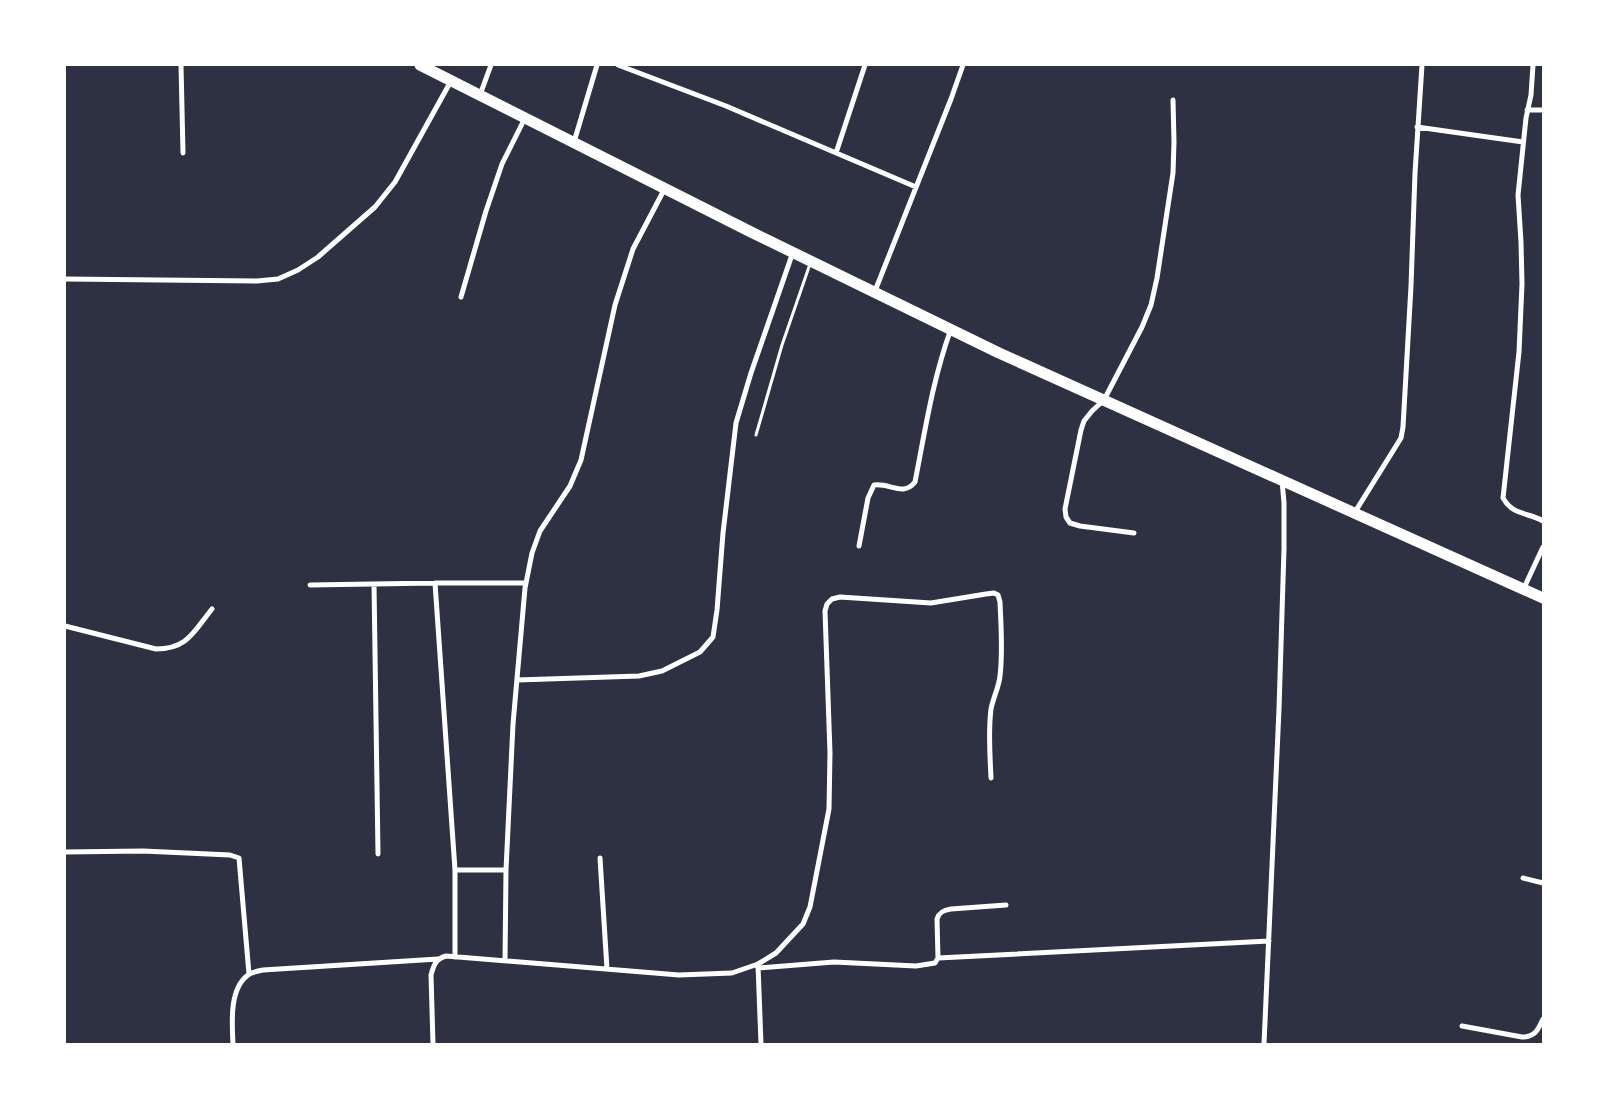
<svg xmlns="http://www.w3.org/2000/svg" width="1608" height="1109" font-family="'Fira Sans Condensed',sans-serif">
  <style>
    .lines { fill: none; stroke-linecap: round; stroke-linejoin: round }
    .service { stroke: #fff; stroke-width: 3 }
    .minor { stroke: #fff; stroke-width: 5 }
    .trunk { stroke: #fff; stroke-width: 11 }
  </style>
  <rect width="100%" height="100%" fill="#2d3142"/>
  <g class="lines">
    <path class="service" d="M756,435L782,345L810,264"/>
    <path class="minor" d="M181,65L183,153
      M618,65L726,106L916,187
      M1533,65L1531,95L1526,118L1518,195L1521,242L1522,284L1519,352L1503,498C1513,516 1528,512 1543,521
      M480,95L491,65
      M1527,110H1543
      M1417,127L1523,142
      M574,142L597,65
      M836,153L865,65
      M65,279L257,281L278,279L298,270L318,257L375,207L395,182L451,81
      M875,291L951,99L963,65
      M461,297L486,211L502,164L525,118
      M1355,512L1401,438L1403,427L1411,286L1415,173L1422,65
      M1134,533L1080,526L1070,523L1066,517L1065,509L1081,430L1084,421L1092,411L1104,400L1142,327L1151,305L1157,278L1173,173L1174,142L1173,100
      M859,546L868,498L874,485C891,483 903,497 915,482C925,431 933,378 951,329
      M435,583L455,870V957
      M374,584L378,854
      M310,585L435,583H526
      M1524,588L1543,547
      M65,626L156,649C188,649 194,631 212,609
      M517,680L639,676L662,671L700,652L713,637L717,610L723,533L736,423L751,373L793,252
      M65,852L143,851L230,855L239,858L249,974
      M600,858L607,969
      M455,870H506
      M1523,878L1543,883
      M938,958L1269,941
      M505,961L506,870L513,724L525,588L532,553L540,531L570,486L581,460L615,305L633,249L665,188
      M758,965L761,1044
      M758,968L834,962L916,966L935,963L938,958L937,919C939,912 944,910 951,909L1006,905
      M1462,1026L1522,1037C1535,1037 1538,1030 1543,1019
      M233,1044C232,1023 229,989 248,975C252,972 258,971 263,970L438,959
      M433,1044L431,975C434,964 436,959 446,956L679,975L732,973L758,964L776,953L803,924L810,907L829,809L830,753L825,611L827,604L832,599L840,597L931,603L986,594L994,593L998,595L1000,602C1001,627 1003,651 1000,676C999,687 993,698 991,709C988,732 990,755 991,778
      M1264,1044L1279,709L1284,549V503L1282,480"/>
    <path class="trunk" d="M420,65L751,232L999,353L1543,598"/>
  </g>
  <rect width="1608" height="1109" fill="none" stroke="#ffffff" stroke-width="132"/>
</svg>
